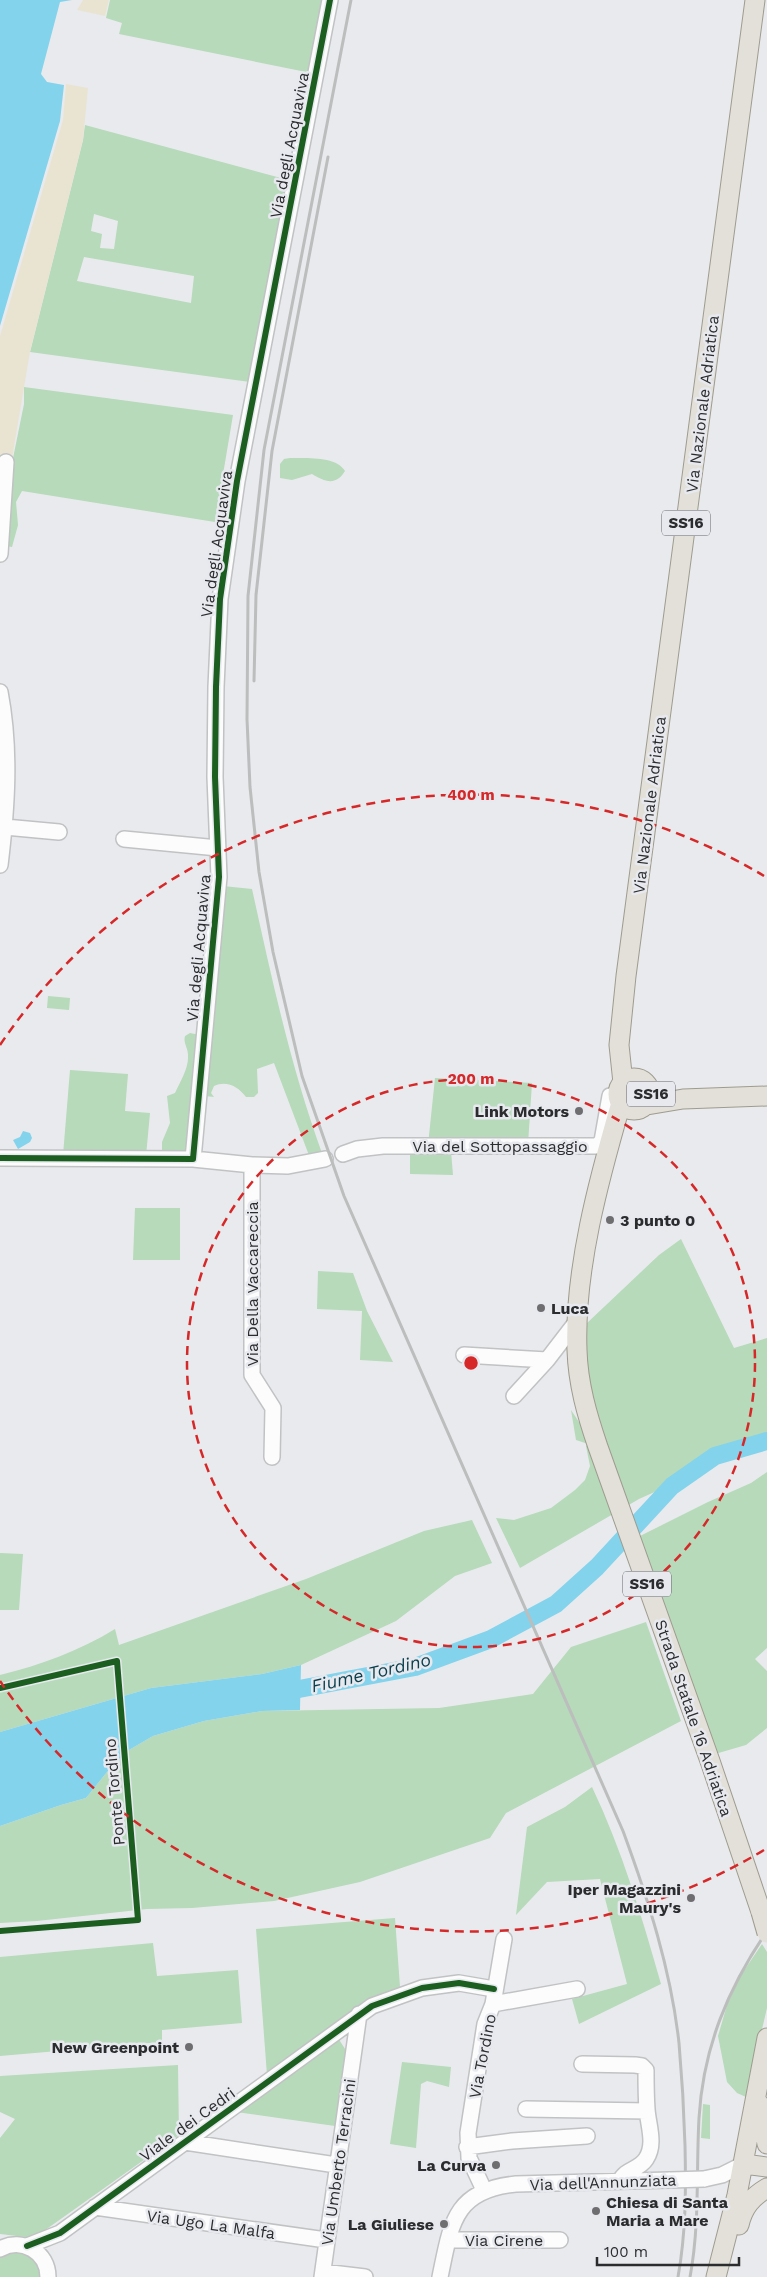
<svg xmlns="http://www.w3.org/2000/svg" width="767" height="2277" font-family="'Work Sans',sans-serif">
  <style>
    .green { fill: #b6daba; fill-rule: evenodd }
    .sand { fill: #e9e4d2 }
    .water { fill: #83d3ec }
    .pier { fill: #e9eaed }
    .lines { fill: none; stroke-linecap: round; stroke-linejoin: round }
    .river { stroke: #83d3ec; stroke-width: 18 }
    .minor-casing { stroke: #c1c2c4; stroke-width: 18 }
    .major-casing { stroke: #9f9b8f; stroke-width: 21 }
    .minor { stroke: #fcfcfc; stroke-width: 15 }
    .major { stroke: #e2e0d8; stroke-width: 19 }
    .rail { stroke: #bcbdbd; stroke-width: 3 }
    .minor-bridge-casing { stroke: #c1c2c4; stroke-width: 18; stroke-linecap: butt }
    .major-bridge-casing { stroke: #9f9b8f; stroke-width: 21; stroke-linecap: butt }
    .minor-bridge { stroke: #fcfcfc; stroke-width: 15 }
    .major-bridge { stroke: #e2e0d8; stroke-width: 19 }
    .cycleway-casing { stroke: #e7e9ef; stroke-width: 9 }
    .cycleway { stroke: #1b5e20; stroke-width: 6 }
    .ring { fill: none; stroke: #d62828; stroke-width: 2.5; stroke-dasharray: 9 6 }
    .poi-dot { fill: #6e6e71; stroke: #e7e9ef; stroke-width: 2 }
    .labels { text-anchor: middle; stroke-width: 5; stroke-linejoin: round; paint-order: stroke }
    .shield { fill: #e7e9ef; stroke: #636568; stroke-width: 1 }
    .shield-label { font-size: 15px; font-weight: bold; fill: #2b2c2e }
    .street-label { font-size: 16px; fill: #2b2c2e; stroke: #e7e9ef }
    .poi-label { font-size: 16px; font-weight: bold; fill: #2b2c2e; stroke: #e7e9ef; text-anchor: end }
    .water-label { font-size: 18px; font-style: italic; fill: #093e4c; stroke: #e7e9ef }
    .centre { fill: #d62828; stroke: #e7e9ef; stroke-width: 2.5 }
    .ring-label { font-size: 15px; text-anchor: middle; font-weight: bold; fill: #d62828; stroke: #e7e9ef; stroke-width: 5; stroke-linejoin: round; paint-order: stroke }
  </style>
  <rect width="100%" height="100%" fill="#e9eaed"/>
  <path class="green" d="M110,0H326L311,73L119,34L122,23L106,18Z
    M85,125L292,181L250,382L30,352L83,140ZM94,214L118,221L114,249L100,248L102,234L91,231ZM84,257L194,276L191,303L77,281Z
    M24,387L233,415L215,522L22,491L16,502L18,525L12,547L1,545L7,488L24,404Z
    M290,458C305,458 337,456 345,471C336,486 325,482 312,474L292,480L280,478V464L284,459Z
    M223,886L252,889C272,980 291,1068 323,1156L310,1158L274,1063L257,1069L258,1093L254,1097H246C238,1086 226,1080 214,1086L211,1093L214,1097L205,1096Z
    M48,996L70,998L69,1010L47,1008Z
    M190,1033L200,1035L190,1155H162V1142L170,1123L167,1096L175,1093C180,1082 189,1068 188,1055C188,1048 183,1043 185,1036Z
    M70,1070L128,1074L125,1111L150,1113L146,1156L63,1155Z
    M435,1078L532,1083L528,1144L428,1145Z
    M623 1094a12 12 0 1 1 24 0a12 12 0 1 1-24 0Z
    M410,1151H451L453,1175L410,1174Z
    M135,1208H180V1260H133Z
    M681,1239L734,1348L767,1338V1436L730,1458L639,1499L520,1568L496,1518L514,1520L551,1508L575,1490L585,1480L590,1466L586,1446L588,1444L576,1440L571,1410L583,1428L597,1419L584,1355L586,1324L659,1255Z
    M318,1271L353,1273L367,1311L393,1362L360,1360L362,1311L317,1309Z
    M767,1472V1648L755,1659L767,1671V1728L746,1745L715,1754L638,1537L708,1502L751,1483Z
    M472,1520L492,1563L455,1576L396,1621L301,1665L262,1674L151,1688L0,1732V1691L119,1663V1657L0,1684V1675C41,1665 79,1651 115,1629L119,1645L306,1579L424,1531Z
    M0,1553L23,1554L19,1610H0Z
    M646,1622L681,1721L506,1813L490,1838L360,1882L274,1901L192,1908L147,1909L37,1921L0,1923V1826L61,1805L86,1798L107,1772L129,1750L153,1736L204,1721L262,1711L439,1708L533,1694L571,1647Z
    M592,1787C622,1850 642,1917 661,1984L579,2024L572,1999L627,1984L600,1879L547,1882L516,1915L527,1827L565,1807Z
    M395,1918L400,1987L367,1999L267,2075L256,1929Z
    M153,1943L157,1976L238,1970L242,2023L162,2030V2042L0,2056V1957Z
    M762,1944L767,1952V2008L746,2097L737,2093L727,2082L718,2036L727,2005L741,1975Z
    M338,2038L347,2052L335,2126L236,2112Z
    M402,2062L451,2067L449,2087L427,2081L421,2084L416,2148L390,2144Z
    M178,2065L179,2135L34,2238L0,2234V2138L15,2119L0,2112V2076Z
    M703,2104L710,2105V2139L701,2138Z
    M11,2251C30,2253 38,2257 41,2277H0V2256Z"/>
  <path class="sand" d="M83,0H109L105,16L77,10Z
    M66,84L88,88L83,140L30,352L7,488L0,509V336L63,120Z"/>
  <path class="water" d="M0,0H72L60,2L41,74L47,82L64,85L60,121L0,326Z
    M23,1131L30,1133L32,1138L30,1142L18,1149L13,1140L20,1137Z
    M301,1665L300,1710L262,1711L204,1721L153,1736L129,1750L107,1772L86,1798L61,1805L0,1826V1732L151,1688L262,1674Z"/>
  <path class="pier" d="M122,1694L127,1755L122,1761L117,1696Z"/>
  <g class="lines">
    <path class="river" d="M278,1693L415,1667L491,1639L556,1604L597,1567L672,1486L715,1456L767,1441"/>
    <g class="minor-casing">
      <path id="minor" d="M0,554L6,462
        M0,692C11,750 7,807 0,865
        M5,827L59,832
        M124,839L218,848
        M343,1154L357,1149L383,1146H597L602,1141L610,1096L618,1095
        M0,1158L193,1159L252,1165L288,1166L325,1159
        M193,1159L219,877L215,777L216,687L220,599L237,481L330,0
        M252,1165V1375L273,1408L272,1457
        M464,1355L547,1360L577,1321
        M514,1396L547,1360
        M493,2004L577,1989
        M582,2064L635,2065L642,2066L646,2070C646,2083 646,2096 647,2109C648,2125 656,2144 646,2159C639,2170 625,2169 620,2181
        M526,2109L647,2111
        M185,2142L336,2165
        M467,2147L512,2141L587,2136
        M704,2179L722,2175L744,2164
        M484,2190L469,2158L468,2133L485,2024L493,2004L504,1939
        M95,2207L326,2240
        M448,2240H560
        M27,2246L60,2233L372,2006L422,1988L459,1983L494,1989
        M0,2249C22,2237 48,2252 48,2277
        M323,2272L365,2277
        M322,2277L359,2014
        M440,2277C451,2225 453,2190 516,2184L670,2180"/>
    </g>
    <g class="major-casing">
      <path id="major" d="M618 1094a16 16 0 1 1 32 0a16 16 0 1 1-32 0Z
        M623,1083L619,1045L626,976L755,0
        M621,1103C599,1179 574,1270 577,1350C578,1384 587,1415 598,1447L710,1761L761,1912
        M647,1105L683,1099L767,1096
        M759,2104L767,2144
        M744,2164L767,2167
        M739,2225C743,2207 752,2197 767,2188
        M716,2277L737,2195L767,2038"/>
    </g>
    <use href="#minor" class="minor"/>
    <use href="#major" class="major"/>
    <path class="rail" d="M351,0L264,450L248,596L247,719L250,787L259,872L273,952L302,1076L344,1196L623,1831C648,1899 671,1970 679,2043C682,2077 684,2111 685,2145C686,2189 686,2233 678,2277
      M254,681L256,595L272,451L328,157
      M690,2277C700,2224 696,2171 699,2118C703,2048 728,1988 767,1931"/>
    <g class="minor-bridge-casing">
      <path id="minor-bridge" d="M670,2180L704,2179"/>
    </g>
    <g class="major-bridge-casing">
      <path id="major-bridge" d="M761,1912L767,1933"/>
    </g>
    <use href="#minor-bridge" class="minor-bridge"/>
    <use href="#major-bridge" class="major-bridge"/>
    <g class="cycleway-casing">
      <path id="cycleway" d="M0,1158L193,1159L219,877L215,777L216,687L220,599L237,481L330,0
        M0,1688L117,1661L138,1920L0,1931
        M27,2246L60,2233L372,2006L422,1988L459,1983L494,1989"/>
    </g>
    <use href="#cycleway" class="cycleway"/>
  </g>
  <g class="ring">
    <circle cx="471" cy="1363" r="284"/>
    <path d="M764 1850A568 568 0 0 1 0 1681M0 1045A568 568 0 0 1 764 876"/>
  </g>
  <g class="poi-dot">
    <circle cx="579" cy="1111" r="5"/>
    <circle cx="610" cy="1220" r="5"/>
    <circle cx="541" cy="1308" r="5"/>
    <circle cx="691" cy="1898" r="5"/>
    <circle cx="189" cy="2047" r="5"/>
    <circle cx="496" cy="2165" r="5"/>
    <circle cx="596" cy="2211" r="5"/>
    <circle cx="444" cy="2224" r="5"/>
  </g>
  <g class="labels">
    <g class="shield">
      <rect x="662" y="510.5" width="48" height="25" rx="4"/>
      <rect x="627" y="1081.5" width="48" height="25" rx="4"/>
      <rect x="623" y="1571.5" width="48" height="25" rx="4"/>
    </g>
    <g class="shield-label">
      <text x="686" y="528">SS16</text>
      <text x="651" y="1099">SS16</text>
      <text x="647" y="1589">SS16</text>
    </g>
    <g class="street-label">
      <text transform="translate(289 145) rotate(-79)" y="6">Via degli Acquaviva</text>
      <text transform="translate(702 404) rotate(-83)" y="6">Via Nazionale Adriatica</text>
      <text transform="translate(216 544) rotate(-82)" y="6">Via degli Acquaviva</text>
      <text transform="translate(649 805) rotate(-83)" y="6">Via Nazionale Adriatica</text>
      <text transform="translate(198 948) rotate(-85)" y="6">Via degli Acquaviva</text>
      <text x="500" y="1152">Via del Sottopassaggio</text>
      <text transform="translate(252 1284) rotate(-90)" y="6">Via Della Vaccareccia</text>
      <text transform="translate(694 1718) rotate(71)" y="6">Strada Statale 16 Adriatica</text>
      <text transform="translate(114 1792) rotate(-95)" y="6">Ponte Tordino</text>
      <text transform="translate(482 2056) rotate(-79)" y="6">Via Tordino</text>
      <text transform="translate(187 2124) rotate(-36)" y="6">Viale dei Cedri</text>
      <text transform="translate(338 2162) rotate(-82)" y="6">Via Umberto Terracini</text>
      <text transform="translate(603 2182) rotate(-2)" y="6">Via dell'Annunziata</text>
      <text transform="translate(211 2224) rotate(8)" y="6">Via Ugo La Malfa</text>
      <text x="504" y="2246">Via Cirene</text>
    </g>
    <g class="poi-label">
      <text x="569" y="1117">Link Motors</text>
      <text x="620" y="1226" text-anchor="start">3 punto 0</text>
      <text x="551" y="1314" text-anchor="start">Luca</text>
      <text x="681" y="1895">Iper Magazzini<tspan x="681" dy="18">Maury's</tspan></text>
      <text x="179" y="2053">New Greenpoint</text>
      <text x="486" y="2171">La Curva</text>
      <text x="606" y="2208" text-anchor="start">Chiesa di Santa<tspan x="606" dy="18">Maria a Mare</tspan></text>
      <text x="434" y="2230">La Giuliese</text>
    </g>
    <g class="water-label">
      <text transform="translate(371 1673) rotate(-13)" y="6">Fiume Tordino</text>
    </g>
  </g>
  <circle cx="471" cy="1363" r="8" class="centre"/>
  <g class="ring-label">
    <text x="471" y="800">400 m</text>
    <text x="471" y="1084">200 m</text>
  </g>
  <path d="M597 2257v8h142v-8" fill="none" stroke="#2b2c2e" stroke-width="2.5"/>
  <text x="604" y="2257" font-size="15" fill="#2b2c2e" stroke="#e7e9ef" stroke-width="4" paint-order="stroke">100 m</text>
</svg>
